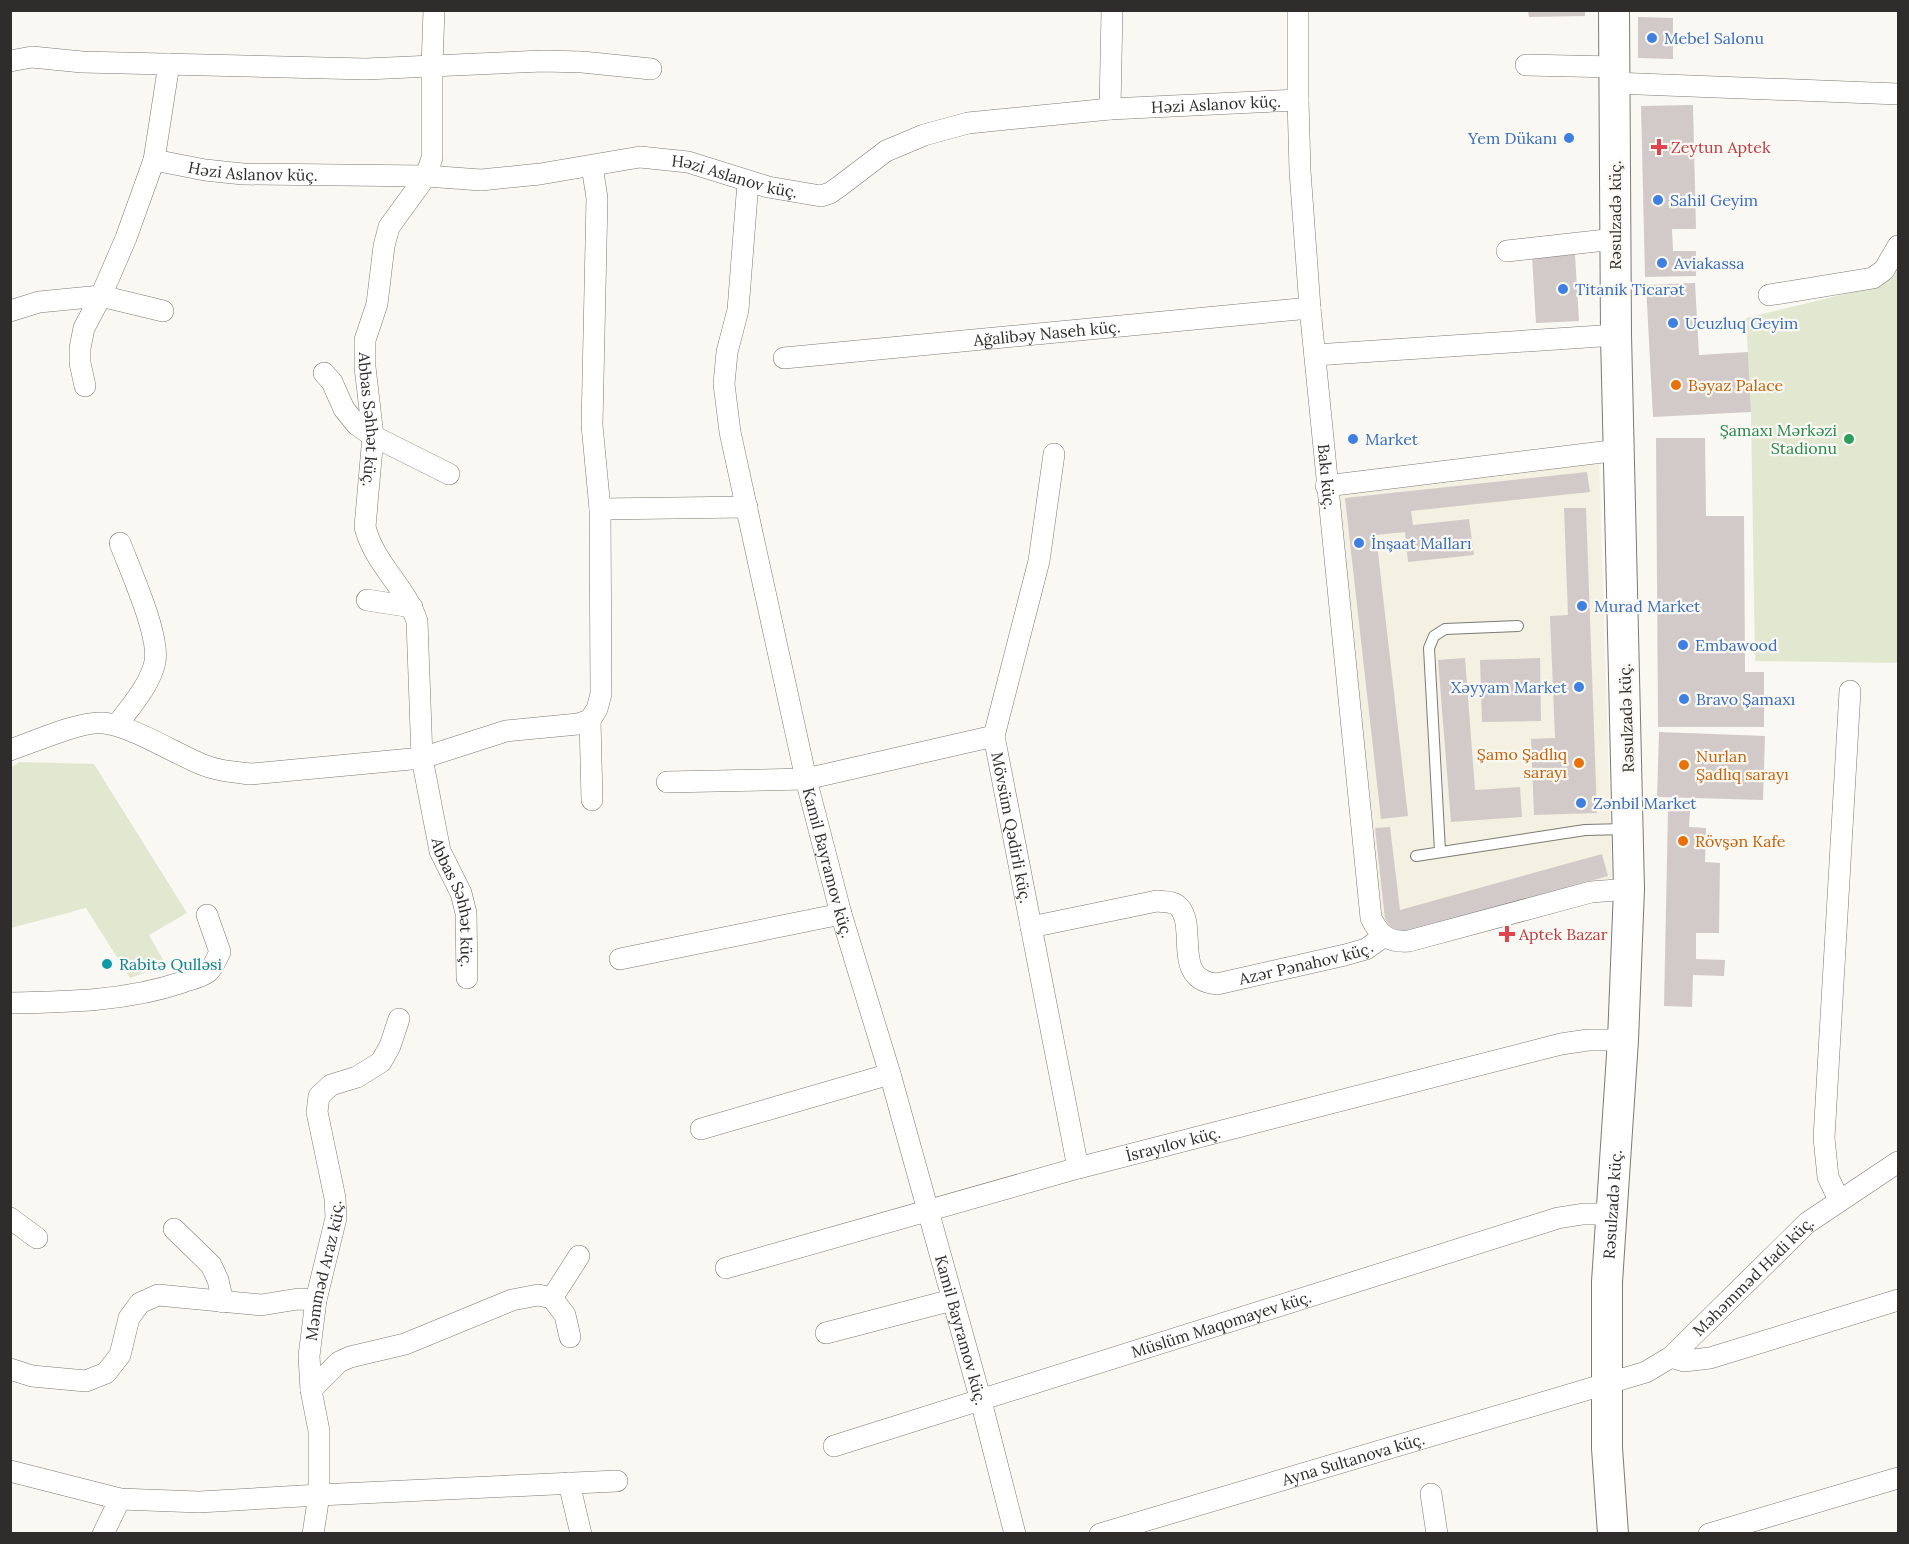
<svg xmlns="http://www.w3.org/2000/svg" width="1909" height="1544" font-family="Lora,serif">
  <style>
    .built { fill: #f4f0e2 }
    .green { fill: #e2e8d0 }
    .building { fill: #d2cac9 }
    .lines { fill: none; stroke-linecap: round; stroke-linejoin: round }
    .lane-casing { stroke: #7b7a74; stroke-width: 12 }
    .street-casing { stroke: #7b7a74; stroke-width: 22 }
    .secondary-casing { stroke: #7b7a74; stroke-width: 32 }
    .lane { stroke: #fff; stroke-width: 10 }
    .street { stroke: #fff; stroke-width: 21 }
    .secondary { stroke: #fff; stroke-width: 30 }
    .shop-dot { fill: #3f7fe0; stroke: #faf8f2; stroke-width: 2 }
    .health-dot { fill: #e0444e; stroke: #faf8f2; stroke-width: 2 }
    .food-dot { fill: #e8710a; stroke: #faf8f2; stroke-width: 2 }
    .leisure-dot { fill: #2e9e5b; stroke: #faf8f2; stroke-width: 2 }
    .culture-dot { fill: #0f9aa8; stroke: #faf8f2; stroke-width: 2 }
    .labels { text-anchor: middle; stroke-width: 4.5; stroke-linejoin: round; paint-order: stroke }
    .shop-label { font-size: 16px; fill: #366cbe; stroke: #faf8f2; text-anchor: start }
    .street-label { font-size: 16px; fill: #2e2d2b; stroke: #faf8f2 }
    .health-label { font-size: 16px; fill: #be3a42; stroke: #faf8f2; text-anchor: start }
    .food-label { font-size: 16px; fill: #c56008; stroke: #faf8f2; text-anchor: start }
    .leisure-label { font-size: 16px; fill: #27864d; stroke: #faf8f2; text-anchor: end }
    .culture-label { font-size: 16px; fill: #0d838f; stroke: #faf8f2; text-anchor: start }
  </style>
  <rect width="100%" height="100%" fill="#faf8f2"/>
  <path class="built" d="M1599,461L1612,878L1404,936L1390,932L1381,919L1338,494Z"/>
  <path class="green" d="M1898,268V663L1755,661L1751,412L1746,318L1877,286L1893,277Z
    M19,762L94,764L187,913L149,935L166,965L130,978L86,908L11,928V768Z"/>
  <path class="building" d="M1528,10H1585V16L1529,17Z
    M1638,17L1673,18V59L1638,58Z
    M1693,105L1696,229H1672L1673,251H1696V276L1645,277L1641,106Z
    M1575,254L1579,321L1536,323L1532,257Z
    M1695,283L1699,355L1748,352L1751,412L1653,417L1646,285Z
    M1656,438H1705L1706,516H1744L1745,672H1764V727H1658Z
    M1587,472L1590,492L1411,511L1413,525L1469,519L1474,555L1408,562L1405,532L1376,535L1408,816L1381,819L1345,498Z
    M1564,508H1586L1597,813L1534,815L1531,739L1555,738L1550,616L1568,615Z
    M1465,658L1475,790L1520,787L1522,817L1451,822L1438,660Z
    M1540,658L1541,721L1482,722L1480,660Z
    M1659,732L1765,736L1763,800L1657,797Z
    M1668,810L1690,811L1689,827L1706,828L1705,862L1720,863L1719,933H1696V959L1725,960L1724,976L1693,975L1692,1007L1664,1006Z
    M1390,827L1400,910L1602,854L1608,876L1407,932L1398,931L1391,927L1385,919L1375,828Z"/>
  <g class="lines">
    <g class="lane-casing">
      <path id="lane" d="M1440,851L1429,648L1434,636L1445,629L1518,626
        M1416,856L1585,830L1626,829"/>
    </g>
    <g class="street-casing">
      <g id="street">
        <path id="s1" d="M434,10L432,66V158L426,176L389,227L384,246L377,304L365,340V367L373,436L365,527C374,563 405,586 417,621L422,758L440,851L461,893L466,913L467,978"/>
        <path id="s2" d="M1298,10V100L1300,171L1310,308L1371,918C1379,935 1389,943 1409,941L1591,892L1629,889"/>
        <path d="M10,61L32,57L82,62L366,69L543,61L582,62L651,69"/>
        <path d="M1526,65L1614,67"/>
        <path d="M1614,83L1898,94"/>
        <path d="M1110,109L1112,10"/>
        <path id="s3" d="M154,160L205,170L243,174L426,176L481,180L540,174L640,157L688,162L768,187L821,196L830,193L840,186L886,151L924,135L968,123L1110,109L1298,100"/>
        <path id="s4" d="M748,182L738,310L727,352L724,384L730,432L806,779L841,914L890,1074L981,1401L1015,1534"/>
        <path d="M1507,251L1615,239"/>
        <path d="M1769,295L1873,278L1884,270L1898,246"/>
        <path d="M10,311L39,302L101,296L163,311"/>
        <path d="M1315,355L1616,335"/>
        <path id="s5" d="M784,358L1310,308"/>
        <path d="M324,373L332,382L344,409L357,425L373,436L449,474"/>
        <path d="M85,386L80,363V348L84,328L101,296L126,238L154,160L169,64"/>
        <path id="s6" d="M1054,454L1039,561L994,736L1078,1168"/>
        <path d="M1326,486L1619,450"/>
        <path d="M600,509L747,507"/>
        <path d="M367,600L412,607"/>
        <path d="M590,720L592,800"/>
        <path d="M117,725C131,706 150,685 155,662C160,635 130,570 120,543"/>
        <path d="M10,750C34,742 80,721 103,723C130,725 174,753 201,764C217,771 234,772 251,774L422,758L506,731L578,724L590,720L597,709L601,694L600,509L592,425L597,198L592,166"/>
        <path d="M667,782L806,779L994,736"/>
        <path id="s7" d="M1031,927L1157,901C1164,902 1174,901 1179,907C1198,927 1171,980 1217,984L1345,955L1366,949L1383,937"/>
        <path d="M620,959L841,914"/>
        <path d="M10,1003C69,1002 127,1001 183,982C191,979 202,977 208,972C214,967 216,959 220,952L207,915"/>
        <path d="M701,1129L890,1074"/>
        <path d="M1839,1200L1828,1177L1824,1138L1850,691"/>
        <path d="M10,1218L37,1238"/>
        <path d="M174,1229L211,1265L218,1280L223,1302"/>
        <path id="s8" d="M726,1268L1078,1168L1561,1044L1588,1040H1623"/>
        <path d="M552,1298L579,1256"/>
        <path d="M826,1333L952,1300"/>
        <path d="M1671,1357L1684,1361L1710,1358L1898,1300"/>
        <path d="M10,1369L32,1376L86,1381L106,1373L120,1355L129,1318L140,1303L158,1295L261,1305L298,1299L316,1300"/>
        <path d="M311,1390L339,1362L350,1357L405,1344L512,1300L538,1295L552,1298L565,1315L570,1337"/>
        <path id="s9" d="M834,1446L1558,1218L1583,1214H1611"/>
        <path d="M10,1471L120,1499L199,1502L319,1495L617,1481"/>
        <path d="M569,1483L581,1534"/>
        <path d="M1431,1494L1437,1534"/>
        <path d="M103,1534L120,1499"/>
        <path id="s10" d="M313,1534L319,1495V1431L311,1390L309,1356L316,1300L336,1218L335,1198L317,1112L319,1096L331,1085L357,1077L381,1062L390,1046L399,1019"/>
        <path id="s11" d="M1100,1534L1646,1372L1671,1357L1807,1223L1898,1162"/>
        <path d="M1709,1534L1898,1478"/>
      </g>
    </g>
    <g class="secondary-casing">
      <g id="secondary">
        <path id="s12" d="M1613,1534L1607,1448V1282L1623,1040L1629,889L1616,335L1614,10"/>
      </g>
    </g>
    <use href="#lane" class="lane"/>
    <use href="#street" class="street"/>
    <use href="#secondary" class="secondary"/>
  </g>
  <g class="shop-dot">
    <circle cx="1652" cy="38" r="6"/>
    <circle cx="1569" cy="138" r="6"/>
    <circle cx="1658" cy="200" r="6"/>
    <circle cx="1662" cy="263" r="6"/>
    <circle cx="1563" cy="289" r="6"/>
    <circle cx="1673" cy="323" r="6"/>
    <circle cx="1353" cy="439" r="6"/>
    <circle cx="1359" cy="543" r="6"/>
    <circle cx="1582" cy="606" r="6"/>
    <circle cx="1683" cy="645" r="6"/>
    <circle cx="1579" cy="687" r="6"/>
    <circle cx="1684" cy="699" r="6"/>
    <circle cx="1581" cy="803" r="6"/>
  </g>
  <g class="health-dot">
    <path d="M1656 138h6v6h6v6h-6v6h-6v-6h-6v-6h6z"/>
    <path d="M1504 925h6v6h6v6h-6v6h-6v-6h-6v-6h6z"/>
  </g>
  <g class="food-dot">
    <circle cx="1676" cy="385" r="6"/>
    <circle cx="1579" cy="763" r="6"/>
    <circle cx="1684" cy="765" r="6"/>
    <circle cx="1683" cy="841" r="6"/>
  </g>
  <circle class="leisure-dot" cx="1849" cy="439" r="6"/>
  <circle class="culture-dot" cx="107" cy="964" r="6"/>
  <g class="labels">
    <g class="shop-label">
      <text x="1664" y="44">Mebel Salonu</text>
      <text x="1557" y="144" text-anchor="end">Yem Dükanı</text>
      <text x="1670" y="206">Sahil Geyim</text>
      <text x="1674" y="269">Aviakassa</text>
      <text x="1575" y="295">Titanik Ticarət</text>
      <text x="1685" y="329">Ucuzluq Geyim</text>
      <text x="1365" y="445">Market</text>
      <text x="1371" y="549">İnşaat Malları</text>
      <text x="1594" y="612">Murad Market</text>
      <text x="1695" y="651">Embawood</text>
      <text x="1567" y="693" text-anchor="end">Xəyyam Market</text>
      <text x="1696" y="705">Bravo Şamaxı</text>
      <text x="1593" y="809">Zənbil Market</text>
    </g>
    <g class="street-label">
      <text dy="6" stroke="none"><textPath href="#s3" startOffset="1090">Həzi Aslanov küç.</textPath></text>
      <text dy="6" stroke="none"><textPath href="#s3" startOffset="100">Həzi Aslanov küç.</textPath></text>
      <text dy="6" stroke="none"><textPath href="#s3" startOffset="586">Həzi Aslanov küç.</textPath></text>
      <text transform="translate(1615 215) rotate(-90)" y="6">Rəsulzadə küç.</text>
      <text dy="6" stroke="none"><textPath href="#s5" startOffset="264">Ağalibəy Naseh küç.</textPath></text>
      <text dy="6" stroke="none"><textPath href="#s1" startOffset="426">Abbas Səhhət küç.</textPath></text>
      <text dy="6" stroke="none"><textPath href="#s2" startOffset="468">Bakı küç.</textPath></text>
      <text transform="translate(1626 718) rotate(-92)" y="6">Rəsulzadə küç.</text>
      <text dy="6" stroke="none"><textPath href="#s6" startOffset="382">Mövsüm Qədirli küç.</textPath></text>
      <text dy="6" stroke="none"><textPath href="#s4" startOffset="694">Kamil Bayramov küç.</textPath></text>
      <text dy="6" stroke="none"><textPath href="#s1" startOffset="928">Abbas Səhhət küç.</textPath></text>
      <text dy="6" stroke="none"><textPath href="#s7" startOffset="338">Azər Pənahov küç.</textPath></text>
      <text dy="6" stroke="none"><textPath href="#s8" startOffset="464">İsrayılov küç.</textPath></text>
      <text dy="6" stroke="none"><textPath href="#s12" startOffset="330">Rəsulzadə küç.</textPath></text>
      <text dy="6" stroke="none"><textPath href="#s10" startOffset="266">Məmməd Araz küç.</textPath></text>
      <text dy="6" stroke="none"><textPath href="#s11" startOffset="714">Məhəmməd Hadi küç.</textPath></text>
      <text dy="6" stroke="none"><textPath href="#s9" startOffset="406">Müslüm Maqomayev küç.</textPath></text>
      <text dy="6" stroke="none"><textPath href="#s4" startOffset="1180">Kamil Bayramov küç.</textPath></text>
      <text dy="6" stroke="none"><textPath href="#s11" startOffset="264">Ayna Sultanova küç.</textPath></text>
    </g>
    <g class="health-label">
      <text x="1671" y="153">Zeytun Aptek</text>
      <text x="1519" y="940">Aptek Bazar</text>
    </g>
    <g class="food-label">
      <text x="1688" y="391">Bəyaz Palace</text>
      <text x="1567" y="760" text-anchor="end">Şamo Şadlıq<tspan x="1567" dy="18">sarayı</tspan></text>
      <text x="1696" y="762">Nurlan<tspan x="1696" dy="18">Şadlıq sarayı</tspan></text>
      <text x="1695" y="847">Rövşən Kafe</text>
    </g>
    <g class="leisure-label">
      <text x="1837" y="436">Şamaxı Mərkəzi<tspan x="1837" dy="18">Stadionu</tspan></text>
    </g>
    <g class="culture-label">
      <text x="119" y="970">Rabitə Qulləsi</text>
    </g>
  </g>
  <rect width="1909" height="1544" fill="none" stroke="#2e2d2b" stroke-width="24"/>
</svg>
